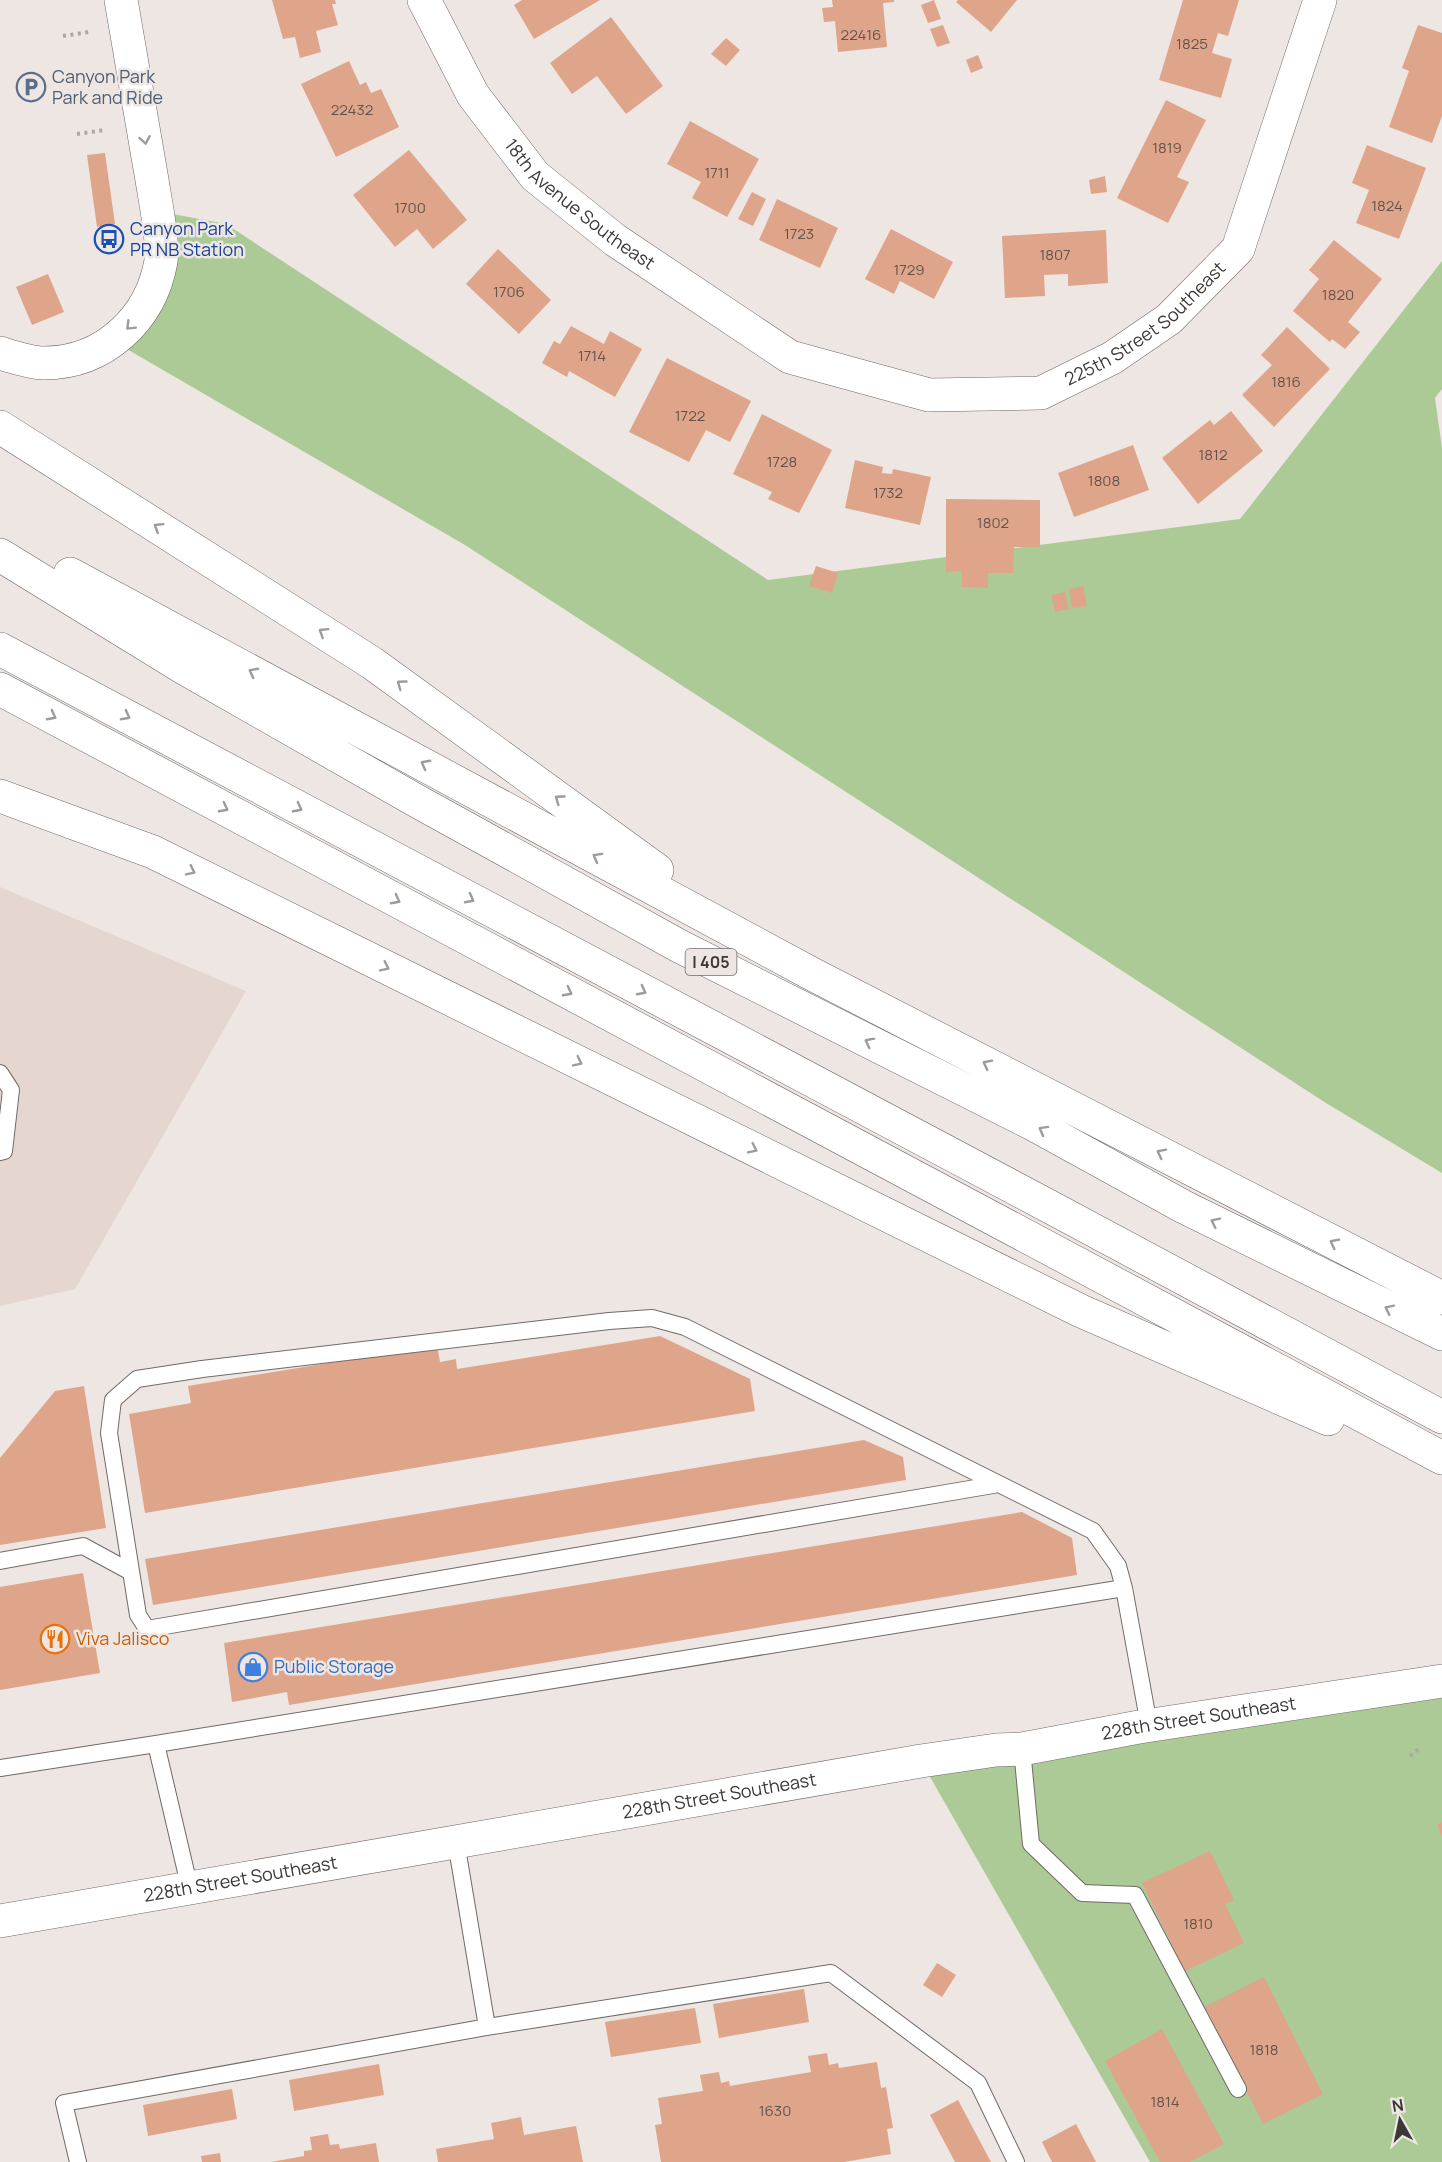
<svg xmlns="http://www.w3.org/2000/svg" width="1442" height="2162" font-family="Manrope,sans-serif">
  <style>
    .built { fill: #e6d6d0 }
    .green { fill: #abca96 }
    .building { fill: #dea58a }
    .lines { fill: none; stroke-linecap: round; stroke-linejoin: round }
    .service-casing { stroke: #716a67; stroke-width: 18 }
    .minor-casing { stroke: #716a67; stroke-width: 34 }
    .secondary-casing { stroke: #716a67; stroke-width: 34 }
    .motorway-casing { stroke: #716a67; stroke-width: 34 }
    .path { stroke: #ada7a4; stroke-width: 4; stroke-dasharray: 3 4.5; stroke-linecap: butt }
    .service { stroke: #fff; stroke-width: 16 }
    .minor { stroke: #fff; stroke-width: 33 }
    .secondary { stroke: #fff; stroke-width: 33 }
    .motorway { stroke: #fff; stroke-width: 33 }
    .oneway { stroke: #9d9c9a }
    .labels { text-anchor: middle; stroke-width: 5; stroke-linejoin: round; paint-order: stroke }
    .number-label { font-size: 15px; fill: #64534b }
    .shield { fill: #eee6e2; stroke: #716c6a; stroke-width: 1.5 }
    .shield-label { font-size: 16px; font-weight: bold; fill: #3b3836 }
    .service-label { font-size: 18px; fill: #4e5e75; stroke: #eee6e2; text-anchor: start }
    .street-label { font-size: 18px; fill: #3b3836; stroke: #eee6e2 }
    .transit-label { font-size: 18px; fill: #164399; stroke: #eee6e2; text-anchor: start }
    .food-label { font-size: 18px; fill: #c56008; stroke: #eee6e2; text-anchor: start }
    .shop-label { font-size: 18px; fill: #366cbe; stroke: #eee6e2; text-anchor: start }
  </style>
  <rect width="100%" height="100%" fill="#eee6e2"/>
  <path class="built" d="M0,887L246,991L75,1289L0,1306Z"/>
  <path class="green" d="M157,211L226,224L768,580L1240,519L1442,261V389L1435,398L1442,448V1173L1326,1103L465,545L113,341L134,323Z
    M1442,1681V2162H1150L921,1761Z"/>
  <path class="building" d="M272,0H335L336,4H332L338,25L316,31L321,52L300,58L295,37L283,39Z
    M522,0H600L534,39L514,5Z
    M832,0H894V2L883,3L887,47L838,52L835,21L824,22L822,8L833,7Z
    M934,0L941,19L928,23L921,5Z
    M958,0H1017L991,32L956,2Z
    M1183,0H1239L1228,36L1218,33L1212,53L1232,59L1221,98L1159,80Z
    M611,17L663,86L626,114L597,76L572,94L550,63Z
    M943,25L950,43L937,47L930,29Z
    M1418,25L1442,33V116L1432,143L1389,127L1409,71L1402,68Z
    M726,38L740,50L726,66L711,54Z
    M978,55L983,68L971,73L966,60Z
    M349,61L360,85L366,82L371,93L381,89L399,127L336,157L301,84Z
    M1166,100L1206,120L1177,177L1189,182L1168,223L1117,198Z
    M690,121L759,159L727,217L692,198L701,182L667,164Z
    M1367,145L1426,168L1399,239L1356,223L1369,190L1352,183Z
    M409,150L467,220L433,249L417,229L395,247L353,195Z
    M105,153L115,224L97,227L87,155Z
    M1105,176L1107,192L1091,194L1089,180Z
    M752,192L766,199L753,226L738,219Z
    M777,199L838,228L820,268L759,240Z
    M891,229L953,262L934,299L900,281L894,294L865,279Z
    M1106,230L1108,283L1068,286V274L1044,275L1045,296L1005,298L1002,236Z
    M1334,240L1382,279L1348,322L1360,332L1345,349L1332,339L1330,342L1293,311L1319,279L1309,270Z
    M498,249L551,300L519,334L466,284Z
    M48,274L64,312L32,325L16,287Z
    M571,326L604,344L610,331L642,349L615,397L569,371L567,377L542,363L554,341L560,344Z
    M1287,327L1330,369L1274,427L1242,395L1272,365L1261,355Z
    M667,358L751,401L730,442L706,430L689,462L629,432Z
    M1231,411L1263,451L1198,504L1162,458L1210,420L1214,425Z
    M762,414L832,450L799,513L768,499L772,492L733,474Z
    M1133,445L1149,490L1074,517L1058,473Z
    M855,460L883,467L882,473L892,474L893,469L931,477L920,525L845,508Z
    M946,499L1040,500V547H1014L1013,573H988V588L962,587V571L946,572Z
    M816,566L838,573L832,593L809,586Z
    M1083,586L1087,606L1072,608L1069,589Z
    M1065,592L1069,609L1055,612L1051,595Z
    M660,1336L750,1379L755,1411L145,1513L129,1414L191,1403L188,1386L437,1345L440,1362L456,1359L457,1369Z
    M84,1386L106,1528L0,1545V1458L55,1391Z
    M864,1440L903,1457L906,1480L153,1605L145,1559Z
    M1022,1512L1072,1538L1077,1575L289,1705L287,1692L232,1702L224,1643Z
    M83,1573L100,1673L0,1690V1587Z
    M1442,1822V1836L1437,1825Z
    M1210,1851L1234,1900L1225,1904L1244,1943L1179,1974L1167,1947L1172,1945L1142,1883Z
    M937,1963L956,1975L942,1997L923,1985Z
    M1264,1977L1323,2094L1263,2124L1205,2007Z
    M804,1989L809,2022L719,2038L713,2004Z
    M695,2008L701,2043L611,2057L605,2022Z
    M1162,2029L1224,2144L1190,2162H1160L1105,2061Z
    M827,2053L829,2065L838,2063L839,2068L877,2062L881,2088L886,2087L893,2128L887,2129L891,2154L844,2162H661L655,2125L662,2124L658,2098L703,2091L700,2075L719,2072L721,2083L729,2081L730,2086L811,2072L808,2056Z
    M379,2064L384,2095L294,2111L289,2080Z
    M232,2089L237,2119L148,2136L143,2105Z
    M958,2100L991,2162H955L930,2115Z
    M521,2117L524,2135L576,2126L583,2162H438L436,2149L494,2139L491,2123Z
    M1076,2124L1096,2162H1052L1042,2142Z
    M328,2134L330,2145L339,2144L340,2149L376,2143L379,2162H271L304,2156V2151L312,2150L310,2137Z
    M220,2153L221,2162H202L201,2156Z"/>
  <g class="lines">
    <g class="service-casing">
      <path id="service" d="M0,1073L11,1090L4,1151L0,1152
        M999,1484L147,1629L138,1615L109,1433L113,1400L137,1379L202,1369L609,1321L652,1318L685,1327L1093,1531L1118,1566L1124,1588
        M0,1561L83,1546L131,1572
        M156,1744L1124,1588L1149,1725
        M1022,1749L1031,1844L1082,1893L1135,1895L1238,2089
        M0,1768L156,1744L190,1889
        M456,1842L487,2027
        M78,2162L64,2103L487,2027L831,1973L978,2083L1016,2162"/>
    </g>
    <g class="minor-casing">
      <g id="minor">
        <path id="s1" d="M424,0L473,95L535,176L615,240L790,357L929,395L1041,393L1112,358L1169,319L1238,249L1320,0"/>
      </g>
    </g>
    <g class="secondary-casing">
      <g id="secondary">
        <path id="s2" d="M0,1921L921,1761L996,1750L1022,1749L1139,1727L1442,1681"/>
      </g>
    </g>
    <g class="motorway-casing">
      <path id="motorway" d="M0,353C13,357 31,363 44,363C104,363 151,319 161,261C164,244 155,199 152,180C142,120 131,60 121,0
        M0,427L372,663L657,870
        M0,555L184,668L415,800L681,947L1033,1124L1184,1207L1442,1334
        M70,574L814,975L1442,1298
        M0,649L1054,1209L1442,1417
        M0,689L1442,1458
        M0,796L153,852L1081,1311L1328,1419"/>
    </g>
    <path class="path" d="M63,36L89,32
      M77,134L105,130
      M1410,1756L1420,1748"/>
    <use href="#service" class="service"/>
    <use href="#minor" class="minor"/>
    <use href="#secondary" class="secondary"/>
    <use href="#motorway" class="motorway"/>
  </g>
  <defs><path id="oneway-chevron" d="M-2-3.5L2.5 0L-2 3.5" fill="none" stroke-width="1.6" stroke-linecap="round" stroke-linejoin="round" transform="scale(1.5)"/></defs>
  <g class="oneway">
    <use href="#oneway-chevron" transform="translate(145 140) rotate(80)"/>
    <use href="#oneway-chevron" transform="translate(130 326) rotate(135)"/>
    <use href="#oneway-chevron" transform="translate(158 527) rotate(-148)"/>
    <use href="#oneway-chevron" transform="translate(323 632) rotate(-148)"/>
    <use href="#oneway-chevron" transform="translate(253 672) rotate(-152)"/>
    <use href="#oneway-chevron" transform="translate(401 684) rotate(-144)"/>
    <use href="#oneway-chevron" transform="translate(52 716) rotate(28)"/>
    <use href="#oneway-chevron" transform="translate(126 716) rotate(28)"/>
    <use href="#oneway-chevron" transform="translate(425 764) rotate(-152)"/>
    <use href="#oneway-chevron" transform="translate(559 799) rotate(-144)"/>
    <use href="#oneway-chevron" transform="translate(224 808) rotate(28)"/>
    <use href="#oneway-chevron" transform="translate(298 808) rotate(28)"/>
    <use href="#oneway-chevron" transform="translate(597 857) rotate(-151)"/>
    <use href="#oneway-chevron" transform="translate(191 871) rotate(26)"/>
    <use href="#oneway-chevron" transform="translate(470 899) rotate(28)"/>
    <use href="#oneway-chevron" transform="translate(396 900) rotate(28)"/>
    <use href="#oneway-chevron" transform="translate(385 967) rotate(26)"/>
    <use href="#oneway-chevron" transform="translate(642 991) rotate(28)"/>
    <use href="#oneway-chevron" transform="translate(568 992) rotate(28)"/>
    <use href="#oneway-chevron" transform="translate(869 1042) rotate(-153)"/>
    <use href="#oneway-chevron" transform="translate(578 1062) rotate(26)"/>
    <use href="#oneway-chevron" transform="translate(987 1064) rotate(-153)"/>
    <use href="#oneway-chevron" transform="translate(1043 1130) rotate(-151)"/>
    <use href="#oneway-chevron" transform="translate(753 1149) rotate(26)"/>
    <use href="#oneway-chevron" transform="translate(1161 1153) rotate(-153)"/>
    <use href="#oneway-chevron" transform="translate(1215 1222) rotate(-154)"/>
    <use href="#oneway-chevron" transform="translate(1334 1243) rotate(-153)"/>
    <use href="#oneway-chevron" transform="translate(1389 1309) rotate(-154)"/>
  </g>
  <defs>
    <g id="parking-ring" transform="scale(1.5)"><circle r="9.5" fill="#eee6e2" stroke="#5c6f8a" stroke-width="1.5"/><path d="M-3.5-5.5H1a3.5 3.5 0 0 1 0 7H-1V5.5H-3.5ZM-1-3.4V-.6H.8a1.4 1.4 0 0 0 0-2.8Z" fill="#5c6f8a"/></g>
    <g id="bus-ring" transform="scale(1.5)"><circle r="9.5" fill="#eee6e2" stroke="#1a4fb4" stroke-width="1.5"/><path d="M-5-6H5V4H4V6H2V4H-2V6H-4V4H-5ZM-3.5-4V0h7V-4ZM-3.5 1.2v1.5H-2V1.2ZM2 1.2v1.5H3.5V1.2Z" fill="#1a4fb4"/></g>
    <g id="restaurant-ring" transform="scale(1.5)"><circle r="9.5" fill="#eee6e2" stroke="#e8710a" stroke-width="1.5"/><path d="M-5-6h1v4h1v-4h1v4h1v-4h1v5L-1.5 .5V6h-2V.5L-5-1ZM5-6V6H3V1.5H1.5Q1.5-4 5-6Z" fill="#e8710a"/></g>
    <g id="shop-ring" transform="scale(1.5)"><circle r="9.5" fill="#eee6e2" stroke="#3f7fe0" stroke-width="1.5"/><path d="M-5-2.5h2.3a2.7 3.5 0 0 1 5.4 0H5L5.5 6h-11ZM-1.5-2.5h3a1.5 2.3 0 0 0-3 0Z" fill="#3f7fe0"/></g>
  </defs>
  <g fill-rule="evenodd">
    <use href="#parking-ring" x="31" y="87"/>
    <use href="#bus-ring" x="109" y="239"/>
    <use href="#restaurant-ring" x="55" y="1639"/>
    <use href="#shop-ring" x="253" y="1667"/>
  </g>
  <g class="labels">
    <g class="number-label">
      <text x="861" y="40">22416</text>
      <text x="1192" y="49">1825</text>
      <text x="352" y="115">22432</text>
      <text x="1167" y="153">1819</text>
      <text x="717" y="178">1711</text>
      <text x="1387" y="211">1824</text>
      <text x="410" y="213">1700</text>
      <text x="799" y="239">1723</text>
      <text x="1055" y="260">1807</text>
      <text x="909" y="275">1729</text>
      <text x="509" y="297">1706</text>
      <text x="1338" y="300">1820</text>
      <text x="592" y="361">1714</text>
      <text x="1286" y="387">1816</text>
      <text x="690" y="421">1722</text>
      <text x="1213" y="460">1812</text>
      <text x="782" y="467">1728</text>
      <text x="1104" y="486">1808</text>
      <text x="888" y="498">1732</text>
      <text x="993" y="528">1802</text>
      <text x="1198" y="1929">1810</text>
      <text x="1264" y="2055">1818</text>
      <text x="1165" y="2107">1814</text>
      <text x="775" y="2116">1630</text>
    </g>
    <rect class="shield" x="685.5" y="949" width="51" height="26" rx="4.5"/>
    <g class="shield-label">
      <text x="711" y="968">I 405</text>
    </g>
    <g class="service-label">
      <text x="52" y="83">Canyon Park<tspan x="52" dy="21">Park and Ride</tspan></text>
    </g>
    <g class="street-label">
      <text dy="6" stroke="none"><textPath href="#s1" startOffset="261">18th Avenue Southeast</textPath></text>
      <text dy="6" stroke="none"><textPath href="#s1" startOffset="904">225th Street Southeast</textPath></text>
      <text dy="6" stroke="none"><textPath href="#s2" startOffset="1216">228th Street Southeast</textPath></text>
      <text dy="6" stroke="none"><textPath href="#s2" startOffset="730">228th Street Southeast</textPath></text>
      <text dy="6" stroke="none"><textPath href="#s2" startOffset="244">228th Street Southeast</textPath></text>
    </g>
    <g class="transit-label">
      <text x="130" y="235">Canyon Park<tspan x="130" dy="21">PR NB Station</tspan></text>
    </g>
    <g class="food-label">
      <text x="76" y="1645">Viva Jalisco</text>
    </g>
    <g class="shop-label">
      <text x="274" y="1673">Public Storage</text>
    </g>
  </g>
  <g transform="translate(1400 2120) rotate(351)" stroke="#eee6e2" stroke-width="4.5" paint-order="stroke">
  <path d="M0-4.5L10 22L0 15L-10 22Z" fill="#3b3836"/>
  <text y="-9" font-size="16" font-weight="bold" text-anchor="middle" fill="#3b3836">N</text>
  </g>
</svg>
